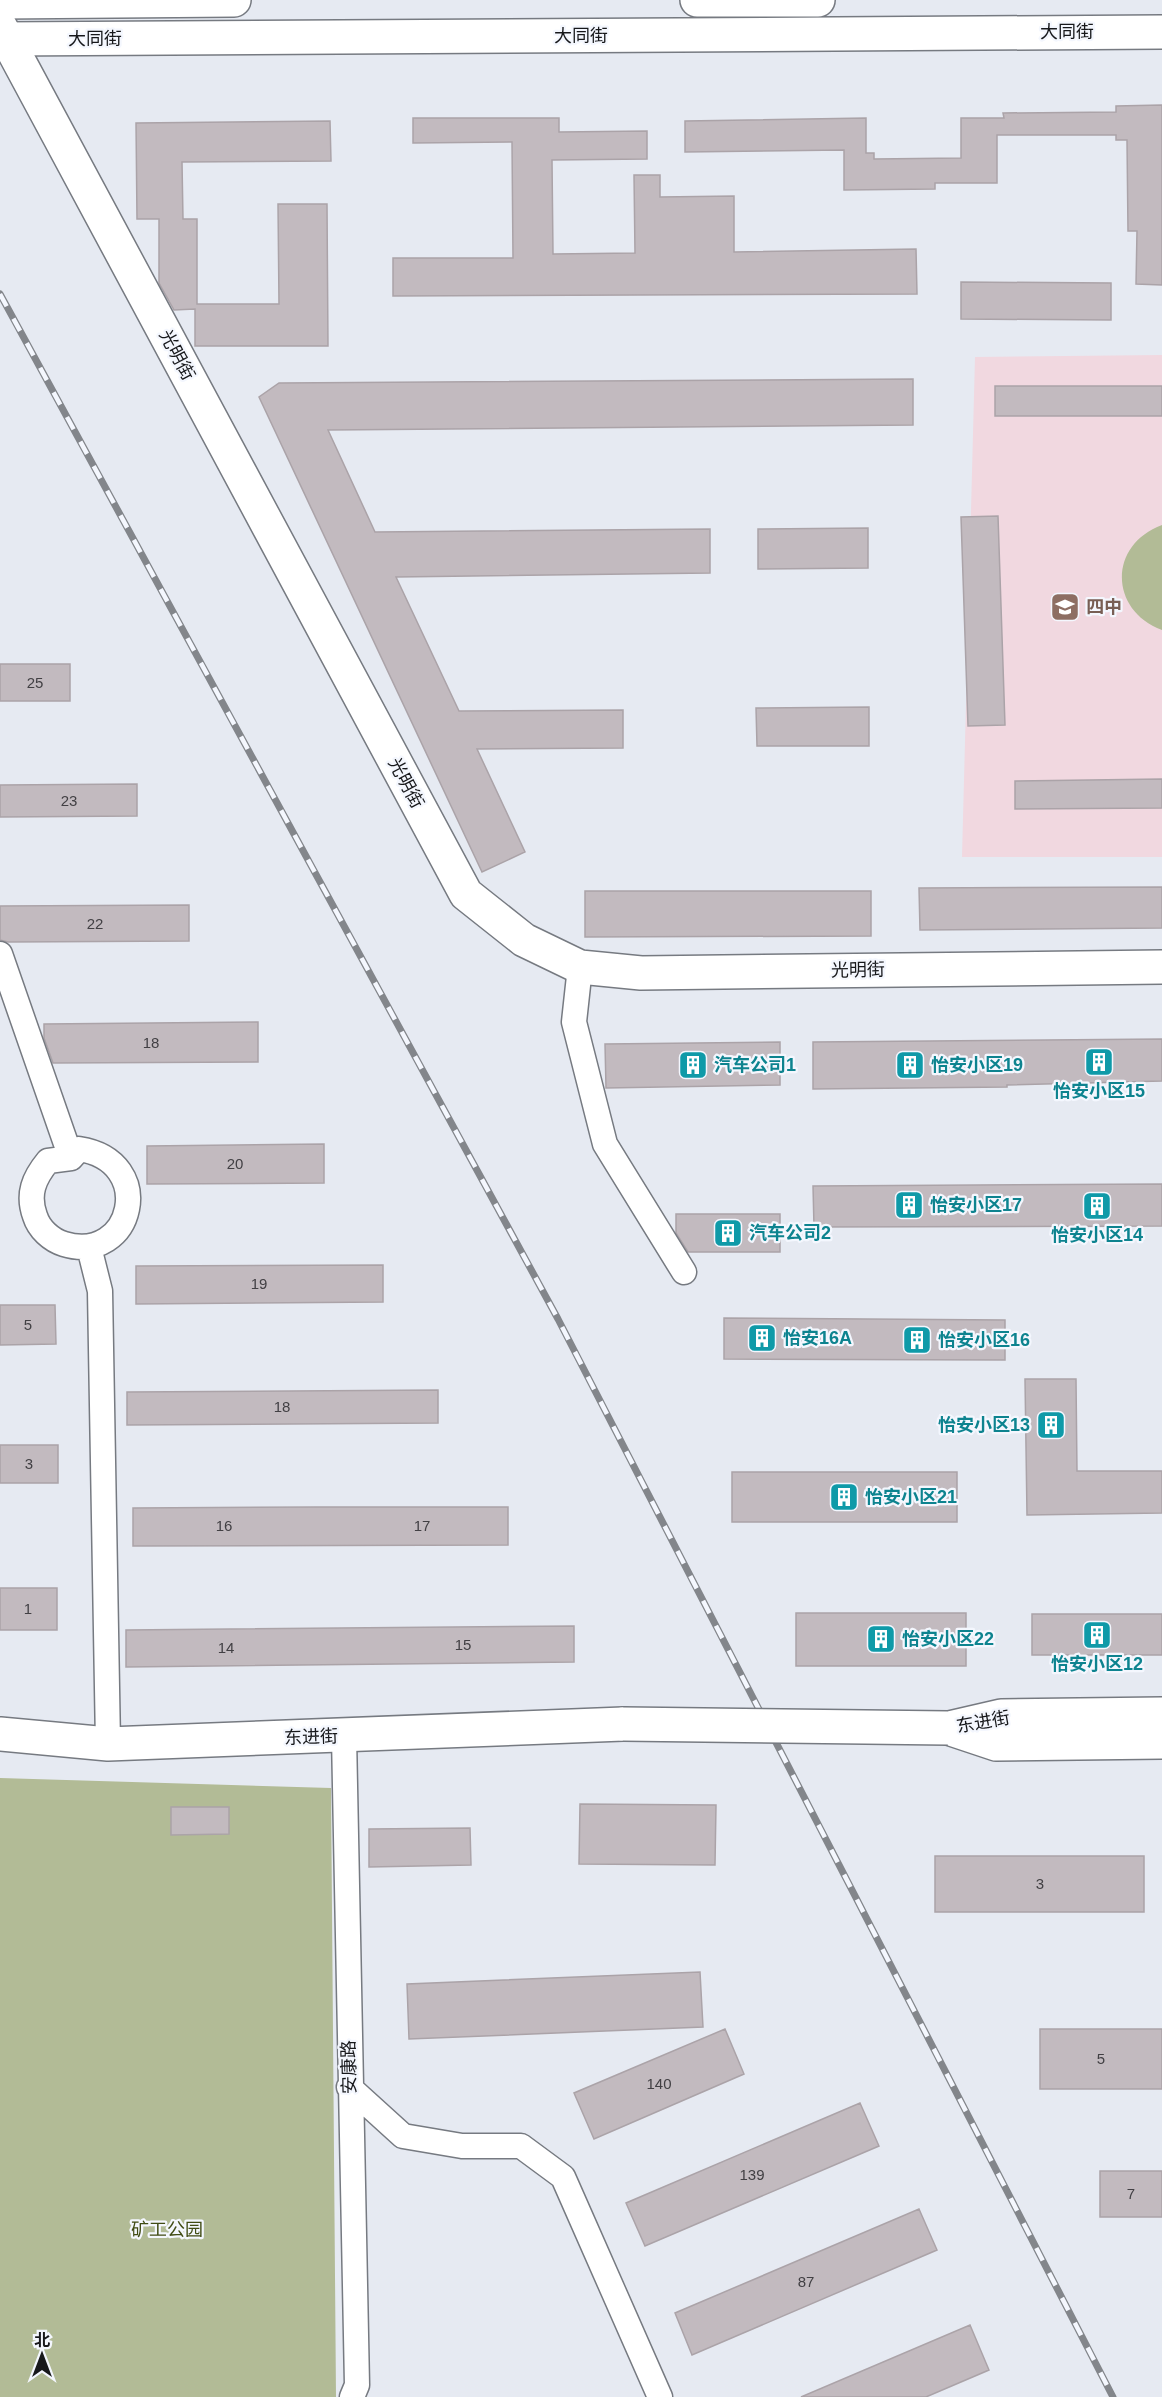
<svg xmlns="http://www.w3.org/2000/svg" width="1162" height="2397" font-family="Arial,'Noto Sans SC',sans-serif">
  <style>
    .education { fill: #f1d8e0 }
    .green { fill: #b2bb96 }
    .building { fill: #c2babf; stroke: #aba3a8; stroke-width: 1.5 }
    .lines { fill: none; stroke-linecap: round; stroke-linejoin: round }
    .street-casing { stroke: #767a81; stroke-width: 27 }
    .secondary-casing { stroke: #767a81; stroke-width: 36 }
    .primary-casing { stroke: #767a81; stroke-width: 36 }
    .street { stroke: #fff; stroke-width: 24 }
    .secondary { stroke: #fff; stroke-width: 33 }
    .primary { stroke: #fff; stroke-width: 33 }
    .rail-casing { stroke: #83868b; stroke-width: 7 }
    .rail { stroke: #f4f7fe; stroke-width: 4.5; stroke-dasharray: 14; stroke-linecap: butt }
    .secondary-bridge-casing { stroke: #767a81; stroke-width: 36; stroke-linecap: butt }
    .secondary-bridge { stroke: #fff; stroke-width: 33 }
    .labels { text-anchor: middle; stroke-width: 4.5; stroke-linejoin: round; paint-order: stroke }
    .number-label { font-size: 15px; fill: #424044 }
    .street-label { font-size: 18px; fill: #17181b; stroke: #f4f7fe }
    .education-label { font-size: 18px; font-weight: bold; fill: #785e54; stroke: #f4f7fe; text-anchor: start }
    .culture-label { font-size: 18px; font-weight: bold; fill: #0d838f; stroke: #f4f7fe; text-anchor: start }
    .park-label { font-size: 18px; fill: #414c15; stroke: #f4f7fe }
  </style>
  <rect width="100%" height="100%" fill="#e6eaf2"/>
  <path class="education" d="M1162,355V857H962L975,357Z"/>
  <path class="green" d="M1162,525V630C1109,610 1108,545 1162,525Z
    M0,1778L331,1788L336,2397H0Z"/>
  <path class="building" d="M1162,105V285L1136,284L1137,231H1128L1127,140H1116V135H997V183H935V189L844,190V150L685,152V121L866,118V153H874V159L961,158V118H1004L1003,113L1116,112V106Z
    M413,118H559V132L647,131V159L552,160L553,254L635,253L634,175H660V197L734,196V252L916,249L917,294L393,296V258H513L512,142L413,143Z
    M330,121L331,161L182,162L183,219H197V304H279L278,204H327L328,346H195V309L174,310L159,283V219H137L136,123Z
    M961,282L1111,283V320L961,319Z
    M913,379V425L328,430L375,532L710,529V573L396,577L459,711L623,710V748L477,749L525,852L482,872L259,397L279,383Z
    M995,386H1162V416H995Z
    M998,516L1005,725L968,726L961,517Z
    M868,528V568L758,569V529Z
    M0,664H70V701H0Z
    M869,707V746H757L756,708Z
    M1162,779V808L1015,809V781Z
    M137,784V816L0,817V785Z
    M1162,887V928L920,930L919,888Z
    M585,891H871V936L585,937Z
    M189,905V941L8,942L0,940V906Z
    M258,1022V1062L53,1063L44,1038V1024Z
    M1162,1039V1081L1007,1085V1087L813,1089V1042Z
    M780,1042V1085L606,1088L605,1044Z
    M324,1144V1183L147,1184V1146Z
    M1162,1184V1226L814,1227L813,1186Z
    M676,1214H780V1252H688L676,1233Z
    M383,1265V1302L136,1304V1266Z
    M0,1305H55L56,1344L0,1345Z
    M724,1318L1005,1320V1360L724,1359Z
    M1025,1379H1076L1077,1471H1162V1513L1027,1515Z
    M438,1390V1423L127,1425V1392Z
    M0,1445H58V1483H0Z
    M732,1472H957V1522H732Z
    M315,1507H508V1545L133,1546V1508Z
    M0,1588H57V1630H0Z
    M796,1613H966V1666H796Z
    M1032,1614H1162V1655H1032Z
    M574,1626V1662L126,1667V1630Z
    M580,1804L716,1805L715,1865L579,1864Z
    M171,1807H229V1834L171,1835Z
    M470,1828L471,1865L369,1867V1829Z
    M935,1856H1144V1912H935Z
    M700,1972L703,2027L409,2039L407,1984Z
    M725,2029L744,2074L594,2139L574,2093Z
    M1040,2029H1162V2089H1040Z
    M860,2103L879,2146L645,2246L626,2203Z
    M1100,2171H1162V2217H1100Z
    M919,2209L937,2250L692,2355L675,2313Z
    M970,2325L989,2370L926,2397H801Z"/>
  <g class="lines">
    <g class="street-casing">
      <path id="street" d="M0,954L71,1158
        M580,967L574,1022L605,1144L684,1272
        M79,1149C158,1161 133,1265 64,1244C51,1240 39,1229 35,1216C27,1194 34,1178 48,1161L71,1158Z
        M89,1247L100,1291L108,1744
        M344,1736L357,2385L352,2397
        M349,2087L403,2136L462,2146H521L563,2177L660,2397"/>
    </g>
    <g class="secondary-casing">
      <path id="secondary" d="M0,26L466,894L524,940L580,967L641,973L1162,967
        M0,1734L108,1744L623,1724"/>
    </g>
    <g class="primary-casing">
      <path id="primary" d="M697,0H818
        M0,2L234,0
        M0,39L1162,32
        M948,1728L996,1744L1162,1742
        M949,1728L1001,1716L1162,1714"/>
    </g>
    <use href="#street" class="street"/>
    <use href="#secondary" class="secondary"/>
    <use href="#primary" class="primary"/>
    <g class="rail-casing">
      <path id="rail" d="M0,294L558,1319L1113,2397"/>
    </g>
    <use href="#rail" class="rail"/>
    <g class="secondary-bridge-casing">
      <path id="secondary-bridge" d="M623,1724L948,1728"/>
    </g>
    <use href="#secondary-bridge" class="secondary-bridge"/>
  </g>
  <defs>
    <g id="school-square" transform="scale(1.5)"><rect x="-9" y="-9" width="18" height="18" rx="4" fill="#8d6e63" stroke="#f4f7fe"/><path d="M0-5L7-2L0 1L-7-2ZM-4 1L0 2.5L4 1V4Q0 6-4 4Z" fill="#fff"/></g>
    <g id="building-square" transform="scale(1.5)"><rect x="-9" y="-9" width="18" height="18" rx="4" fill="#0f9aa8" stroke="#f4f7fe"/><path d="M-4-6H4V6H1V3H-1V6H-4ZM-2.5-4.3h1.7v1.8h-1.7ZM.8-4.3h1.7v1.8H.8ZM-2.5-1h1.7V.8h-1.7ZM.8-1h1.7V.8H.8Z" fill="#fff"/></g>
  </defs>
  <g fill-rule="evenodd">
    <use href="#school-square" x="1065" y="607"/>
    <use href="#building-square" x="1099" y="1062"/>
    <use href="#building-square" x="693" y="1065"/>
    <use href="#building-square" x="910" y="1065"/>
    <use href="#building-square" x="909" y="1205"/>
    <use href="#building-square" x="1097" y="1206"/>
    <use href="#building-square" x="728" y="1233"/>
    <use href="#building-square" x="762" y="1338"/>
    <use href="#building-square" x="917" y="1340"/>
    <use href="#building-square" x="1051" y="1425"/>
    <use href="#building-square" x="844" y="1497"/>
    <use href="#building-square" x="1097" y="1635"/>
    <use href="#building-square" x="881" y="1639"/>
  </g>
  <g class="labels">
    <g class="number-label">
      <text x="35" y="688">25</text>
      <text x="69" y="806">23</text>
      <text x="95" y="929">22</text>
      <text x="151" y="1048">18</text>
      <text x="235" y="1169">20</text>
      <text x="259" y="1289">19</text>
      <text x="28" y="1330">5</text>
      <text x="282" y="1412">18</text>
      <text x="29" y="1469">3</text>
      <text x="224" y="1531">16</text>
      <text x="422" y="1531">17</text>
      <text x="28" y="1614">1</text>
      <text x="463" y="1650">15</text>
      <text x="226" y="1653">14</text>
      <text x="1040" y="1889">3</text>
      <text x="1101" y="2064">5</text>
      <text x="659" y="2089">140</text>
      <text x="752" y="2180">139</text>
      <text x="1131" y="2199">7</text>
      <text x="806" y="2287">87</text>
    </g>
    <g class="street-label">
      <text x="1067" y="38">大同街</text>
      <text x="581" y="42">大同街</text>
      <text x="95" y="45">大同街</text>
      <text transform="translate(177 355) rotate(62)" y="6">光明街</text>
      <text transform="translate(406 783) rotate(62)" y="6">光明街</text>
      <text transform="translate(858 970) rotate(-1)" y="6">光明街</text>
      <text transform="translate(983 1722) rotate(-10)" y="6">东进街</text>
      <text transform="translate(311 1737) rotate(-2)" y="6">东进街</text>
      <text transform="translate(349 2067) rotate(-91)" y="6">安康路</text>
    </g>
    <g class="education-label">
      <text x="1086" y="613">四中</text>
    </g>
    <g class="culture-label">
      <text x="714" y="1071">汽车公司1</text>
      <text x="931" y="1071">怡安小区19</text>
      <text x="1099" y="1097" text-anchor="middle">怡安小区15</text>
      <text x="930" y="1211">怡安小区17</text>
      <text x="749" y="1239">汽车公司2</text>
      <text x="1097" y="1241" text-anchor="middle">怡安小区14</text>
      <text x="783" y="1344">怡安16A</text>
      <text x="938" y="1346">怡安小区16</text>
      <text x="1030" y="1431" text-anchor="end">怡安小区13</text>
      <text x="865" y="1503">怡安小区21</text>
      <text x="902" y="1645">怡安小区22</text>
      <text x="1097" y="1670" text-anchor="middle">怡安小区12</text>
    </g>
    <g class="park-label">
      <text x="167" y="2236">矿工公园</text>
    </g>
  </g>
  <g transform="translate(42 2355)" stroke="#f4f7fe" stroke-width="4.5" paint-order="stroke">
  <path d="M0-4.5L10 22L0 15L-10 22Z" fill="#17181b"/>
  <text y="-9" font-size="16" font-weight="bold" text-anchor="middle" fill="#17181b">北</text>
  </g>
</svg>
